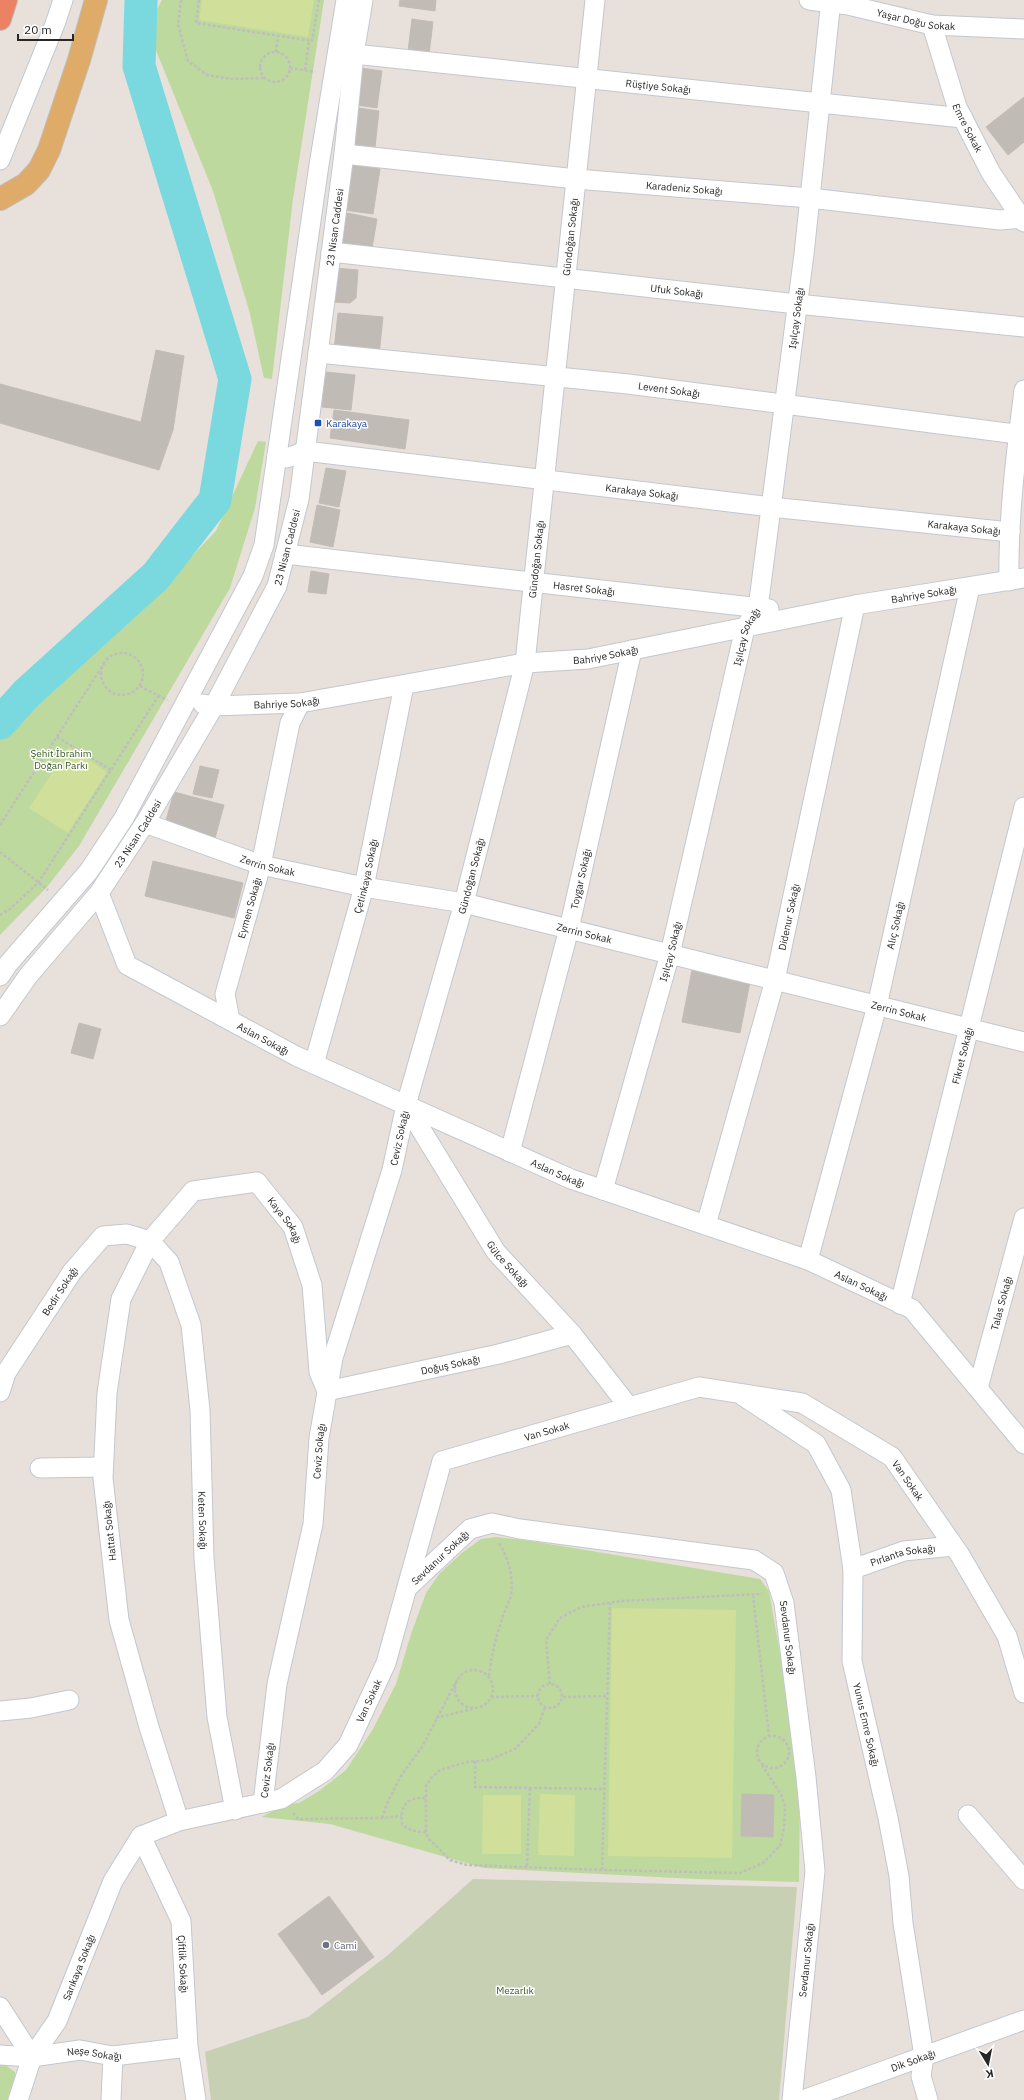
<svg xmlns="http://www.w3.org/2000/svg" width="1024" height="2100" font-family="'IBM Plex Sans',sans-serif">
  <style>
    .green { fill: #bed99d }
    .cemetery { fill: #c8d0b4 }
    .pitch { fill: #d0df9a }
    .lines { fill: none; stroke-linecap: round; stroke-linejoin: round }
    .river { stroke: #79d9df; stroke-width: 33 }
    .building { fill: #c1bbb6; stroke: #c3bbb5 }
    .minor-casing { stroke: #c2c8d0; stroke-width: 21 }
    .major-casing { stroke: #bebebe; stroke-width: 24 }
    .highway-casing { stroke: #bebebe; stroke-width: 24 }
    .path { stroke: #bebebe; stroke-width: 2.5; stroke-dasharray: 3 2; stroke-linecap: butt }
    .minor { stroke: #fff; stroke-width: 19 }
    .major { stroke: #dfab69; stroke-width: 22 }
    .highway { stroke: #eb8263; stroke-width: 22 }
    .transit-dot { fill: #1a4fb4; stroke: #fff; stroke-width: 1.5 }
    .worship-dot { fill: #6b7280; stroke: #fff; stroke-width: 1.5 }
    .labels { text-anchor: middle; stroke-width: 3; stroke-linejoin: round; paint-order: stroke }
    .street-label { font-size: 10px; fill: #272727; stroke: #fff }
    .transit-label { font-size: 10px; fill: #164399; stroke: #fff; text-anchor: start }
    .park-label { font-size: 10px; fill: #395b21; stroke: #fff }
    .worship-label { font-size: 10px; fill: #5b616d; stroke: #fff; text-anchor: start }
  </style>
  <rect width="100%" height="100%" fill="#e8e0db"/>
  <path class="green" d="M162,0H324L293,199L272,379L264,378L249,310L213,191L147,28Z
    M258,441L266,442L255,508L230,588L79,846L47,887L0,935V732L93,640L170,579L216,531Z
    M496,1537L531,1541L760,1579L769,1591L796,1747L800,1795L799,1882L695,1879L484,1868L330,1824L262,1817L285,1804L299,1803L319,1791L346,1770L373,1729L396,1684L411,1634L426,1593L440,1573L463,1552L481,1539Z
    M0,2061L15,2072V2083L8,2100H0Z"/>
  <path class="cemetery" d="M473,1879L797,1887L779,2100H211L205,2052L308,2017L388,1955Z"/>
  <path class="pitch" d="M202,0H314L308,37L199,20Z
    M69,747L107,772L68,833L29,808Z
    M612,1608L736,1610L732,1858L608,1856Z
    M540,1794L575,1795L574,1856L538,1855Z
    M483,1795H521V1854H482Z"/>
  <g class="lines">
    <path class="river" d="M0,723L26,694L156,576L215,500L235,379L139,66L141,0"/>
  </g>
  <path class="building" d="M400,0H436L435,11L399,6Z
    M412,19L433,22L429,54L408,51Z
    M361,68L382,71L377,108L357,105Z
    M1024,97V142L1008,155L986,127Z
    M359,108L379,111L375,147L354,144Z
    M352,165L380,169L373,214L344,210Z
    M347,213L377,219L372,248L342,243Z
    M335,268L358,270L356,298L350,303L333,302Z
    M338,313L383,317L379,355L334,350Z
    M156,350L184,356L173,430L159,470L0,423V384L141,422Z
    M326,372L355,375L351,410L322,407Z
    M334,410L409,420L405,449L330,438Z
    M326,468L346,471L339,507L319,503Z
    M317,505L340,510L333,547L310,542Z
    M311,571L329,574L326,594L308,592Z
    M200,766L219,770L212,798L193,794Z
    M174,792L224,805L215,838L165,824Z
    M153,861L243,883L234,918L145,896Z
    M692,970L750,982L740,1033L682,1022Z
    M79,1023L101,1029L93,1059L71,1053Z
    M742,1794L774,1795L773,1837L741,1836Z
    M329,1896L374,1957L322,1995L278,1934Z"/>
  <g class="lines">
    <g class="minor-casing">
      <g id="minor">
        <path id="s1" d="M809,0L848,5L932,25L1024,29"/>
        <path id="s2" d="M932,25L957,107L991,173L1024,222"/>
        <path id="s3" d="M354,54L963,118"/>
        <path id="s4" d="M344,154L576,179L810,198L1000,220L1024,218"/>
        <path d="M0,160L55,24L63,0"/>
        <path id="s5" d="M331,252L797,304L1024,327"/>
        <path id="s6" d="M318,353L628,384L1024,435"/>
        <path id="s7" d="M277,456L287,458L305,451L771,507L1010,532"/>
        <path id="s8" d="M285,554L769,609"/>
        <path d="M1009,581C1008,517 1016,454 1024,390"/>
        <path id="s9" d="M203,704L214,706L300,703L525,663L588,659L855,605L1024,578"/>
        <path id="s10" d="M145,823L261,865L364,887L464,903L1024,1042"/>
        <path id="s11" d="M99,893L127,965L296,1056L571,1179L808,1260L912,1309L1024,1444"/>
        <path d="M0,976L8,964L89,871L124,818L253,576L264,545L319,165L346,0"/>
        <path id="s12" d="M0,1016L28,976L99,893L145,823L214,706L277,586L299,499L344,154L354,54L363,0"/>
        <path id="s13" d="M230,1020L225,994L261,865L290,723L300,703"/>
        <path id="s14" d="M314,1064L364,887L404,685"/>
        <path id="s15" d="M406,1105L496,1252L572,1334L629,1407"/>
        <path id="s16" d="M510,1152L569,929L632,650"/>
        <path id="s17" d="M603,1190L670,954L745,628L758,608L804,254L831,0"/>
        <path id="s18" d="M706,1225L775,980L855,605"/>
        <path id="s19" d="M150,1241L169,1262L191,1325L200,1410L204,1558L217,1717L235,1810"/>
        <path id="s20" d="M808,1260L877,1006L970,587"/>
        <path id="s21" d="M900,1304L1024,807"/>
        <path id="s22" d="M978,1388L1024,1218"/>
        <path id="s23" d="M0,1392L6,1373L72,1272L103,1236L127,1234L150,1241"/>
        <path id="s24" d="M743,1396L816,1444L841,1490L853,1569L852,1661L888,1818L899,1876L903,1923L924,2056L921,2076L928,2100"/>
        <path d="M40,1468L103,1467"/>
        <path id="s25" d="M853,1569L904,1551L953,1546"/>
        <path id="s26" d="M407,1588L470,1529L492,1523L520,1529L754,1560L774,1573L784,1603L806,1777L815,1871L792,2100"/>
        <path d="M0,1711L31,1708L69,1700"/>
        <path id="s27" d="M263,1803L277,1684L313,1524L319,1438L333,1358L392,1170L406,1105L464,903L525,663L595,0"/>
        <path d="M968,1815L1024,1880"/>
        <path id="s28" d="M179,1821L149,1727L119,1620L103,1478L107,1393L121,1299L150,1241L193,1191L257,1182L293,1227L312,1285L319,1372L327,1391L499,1354L572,1334"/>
        <path id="s29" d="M141,1836L179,1821L281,1799L325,1771L348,1745L386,1663L442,1461L699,1387L802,1403L892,1457L960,1555L1007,1636L1024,1693"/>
        <path id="s30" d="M141,1836L181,1921L188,2047L196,2100"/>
        <path d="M0,2007L32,2057"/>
        <path id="s31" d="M0,2055L32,2057L80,2050L113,2056L188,2047"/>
        <path id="s32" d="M18,2100L32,2057L57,2021L113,1881L141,1836"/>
        <path d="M111,2100L113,2056"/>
        <path id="s33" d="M803,2100L1024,2020"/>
      </g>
    </g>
    <g class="major-casing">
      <path id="major" d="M0,199L26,184L39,170L49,150L79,60L96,0"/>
    </g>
    <g class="highway-casing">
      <path id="highway" d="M0,19L6,0"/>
    </g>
    <path class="path" d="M181,0L178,25L188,61L207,75L231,79L265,78
      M199,0L196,23L312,41L319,0
      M276,52L278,36
      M260 67a15 15 0 1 1 30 0a15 15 0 1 1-30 0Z
      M290,68L315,72
      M305,70L309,41
      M101 674a21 21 0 1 1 42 0a21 21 0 1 1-42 0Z
      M140,686L167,700
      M57,737L111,770
      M0,825L105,662
      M0,852L48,890
      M0,915L10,909L38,883L159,695
      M753,1595L769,1736
      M455 1689a19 19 0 1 1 38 0a19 19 0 1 1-38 0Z
      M489,1676C491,1658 495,1640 501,1622C503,1614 507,1607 510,1599C515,1581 509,1559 499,1543
      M538 1696a12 12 0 1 1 24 0a12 12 0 1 1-24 0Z
      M550,1684L546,1640L560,1618L581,1607L621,1601L762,1594
      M491,1697L538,1696
      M563,1697L607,1696
      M545,1708L539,1724L515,1749L489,1760L467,1762L440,1770L432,1777L426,1786V1832L428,1838L450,1860L467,1865L602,1870L740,1873L763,1863L780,1846L784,1828L785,1806L782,1796L762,1765
      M436,1718L472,1709
      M757 1752a16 16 0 1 1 32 0a16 16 0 1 1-32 0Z
      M475,1761V1787L605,1789
      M293,1813L298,1819L382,1818L401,1816
      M382,1818L388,1801L401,1776L422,1747L457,1680
      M426,1832C416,1832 410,1831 402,1824C400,1805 407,1797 426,1798
      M527,1866L530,1788
      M602,1870L610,1603"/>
    <use href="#minor" class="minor"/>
    <use href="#major" class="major"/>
    <use href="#highway" class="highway"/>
  </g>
  <rect class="transit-dot" x="314" y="419" width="8" height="8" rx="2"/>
  <circle class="worship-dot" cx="326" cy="1945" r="4"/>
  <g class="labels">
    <g class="street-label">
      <text dy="4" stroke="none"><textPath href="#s1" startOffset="109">Yaşar Doğu Sokak</textPath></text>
      <text dy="4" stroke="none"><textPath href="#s3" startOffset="306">Rüştiye Sokağı</textPath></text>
      <text dy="4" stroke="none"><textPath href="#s2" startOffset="109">Emre Sokak</textPath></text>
      <text dy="4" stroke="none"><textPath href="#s4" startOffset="342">Karadeniz Sokağı</textPath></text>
      <text dy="4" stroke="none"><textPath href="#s12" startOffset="877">23 Nisan Caddesi</textPath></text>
      <text dy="4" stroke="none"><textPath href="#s27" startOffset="1601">Gündoğan Sokağı</textPath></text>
      <text dy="4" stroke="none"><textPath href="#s5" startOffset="348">Ufuk Sokağı</textPath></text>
      <text dy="4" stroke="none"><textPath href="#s17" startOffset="896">Işılçay Sokağı</textPath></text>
      <text dy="4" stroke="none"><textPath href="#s6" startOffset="353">Levent Sokağı</textPath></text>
      <text dy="4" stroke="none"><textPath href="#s7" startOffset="369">Karakaya Sokağı</textPath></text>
      <text dy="4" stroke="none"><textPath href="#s7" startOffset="693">Karakaya Sokağı</textPath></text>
      <text dy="4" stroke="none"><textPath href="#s12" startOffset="553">23 Nisan Caddesi</textPath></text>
      <text dy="4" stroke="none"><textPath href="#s27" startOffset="1277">Gündoğan Sokağı</textPath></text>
      <text dy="4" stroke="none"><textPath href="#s8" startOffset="301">Hasret Sokağı</textPath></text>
      <text dy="4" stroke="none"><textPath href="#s9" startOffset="731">Bahriye Sokağı</textPath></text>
      <text dy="4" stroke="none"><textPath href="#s17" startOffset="572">Işılçay Sokağı</textPath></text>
      <text dy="4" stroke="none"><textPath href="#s9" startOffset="407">Bahriye Sokağı</textPath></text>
      <text dy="4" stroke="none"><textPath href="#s9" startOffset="84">Bahriye Sokağı</textPath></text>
      <text dy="4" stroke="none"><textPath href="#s12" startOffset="229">23 Nisan Caddesi</textPath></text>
      <text dy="4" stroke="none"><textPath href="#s10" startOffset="130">Zerrin Sokak</textPath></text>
      <text dy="4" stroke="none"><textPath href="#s14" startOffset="195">Çetinkaya Sokağı</textPath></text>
      <text dy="4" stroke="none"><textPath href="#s27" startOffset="953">Gündoğan Sokağı</textPath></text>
      <text dy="4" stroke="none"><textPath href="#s16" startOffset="282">Toygar Sokağı</textPath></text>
      <text dy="4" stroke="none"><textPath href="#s13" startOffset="116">Eymen Sokağı</textPath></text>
      <text dy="4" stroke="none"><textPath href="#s18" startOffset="319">Didenur Sokağı</textPath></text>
      <text dy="4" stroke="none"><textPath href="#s20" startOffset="346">Alıç Sokağı</textPath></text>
      <text dy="4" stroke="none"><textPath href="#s10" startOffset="454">Zerrin Sokak</textPath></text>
      <text dy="4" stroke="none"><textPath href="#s17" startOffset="248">Işılçay Sokağı</textPath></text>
      <text dy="4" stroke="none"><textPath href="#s10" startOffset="778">Zerrin Sokak</textPath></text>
      <text dy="4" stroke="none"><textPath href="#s11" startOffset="232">Aslan Sokağı</textPath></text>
      <text dy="4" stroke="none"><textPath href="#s21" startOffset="256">Fikret Sokağı</textPath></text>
      <text dy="4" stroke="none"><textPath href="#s27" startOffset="681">Ceviz Sokağı</textPath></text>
      <text dy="4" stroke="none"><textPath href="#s11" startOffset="556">Aslan Sokağı</textPath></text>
      <text dy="4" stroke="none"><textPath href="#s28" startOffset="776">Kaya Sokağı</textPath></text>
      <text dy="4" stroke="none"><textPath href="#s15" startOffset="189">Gülce Sokağı</textPath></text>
      <text dy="4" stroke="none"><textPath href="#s11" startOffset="880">Aslan Sokağı</textPath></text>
      <text dy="4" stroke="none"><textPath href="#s23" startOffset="118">Bedir Sokağı</textPath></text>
      <text dy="4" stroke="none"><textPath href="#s22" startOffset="88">Talas Sokağı</textPath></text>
      <text dy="4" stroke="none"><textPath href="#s28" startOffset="1081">Doğuş Sokağı</textPath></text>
      <text dy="4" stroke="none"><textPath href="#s29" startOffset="641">Van Sokak</textPath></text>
      <text dy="4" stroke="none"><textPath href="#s27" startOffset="357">Ceviz Sokağı</textPath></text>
      <text dy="4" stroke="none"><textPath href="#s29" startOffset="1037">Van Sokak</textPath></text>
      <text dy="4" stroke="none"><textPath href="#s19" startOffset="291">Keten Sokağı</textPath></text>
      <text transform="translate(109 1531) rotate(-96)" y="4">Hattat Sokağı</text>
      <text dy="4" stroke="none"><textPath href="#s25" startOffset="52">Pırlanta Sokağı</textPath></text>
      <text dy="4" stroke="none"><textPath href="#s26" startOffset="45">Sevdanur Sokağı</textPath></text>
      <text dy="4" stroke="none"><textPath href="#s26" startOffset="464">Sevdanur Sokağı</textPath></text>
      <text dy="4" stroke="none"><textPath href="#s29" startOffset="281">Van Sokak</textPath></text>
      <text dy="4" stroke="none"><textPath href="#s24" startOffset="377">Yunus Emre Sokağı</textPath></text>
      <text dy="4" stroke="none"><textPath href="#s27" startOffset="33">Ceviz Sokağı</textPath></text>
      <text transform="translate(806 1960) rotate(-84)" y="4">Sevdanur Sokağı</text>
      <text dy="4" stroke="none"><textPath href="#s30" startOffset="137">Çiftlik Sokağı</textPath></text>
      <text dy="4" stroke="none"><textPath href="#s32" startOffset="147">Sarıkaya Sokağı</textPath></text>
      <text dy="4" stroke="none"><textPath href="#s31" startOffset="95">Neşe Sokağı</textPath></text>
      <text dy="4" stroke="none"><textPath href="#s33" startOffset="117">Dik Sokağı</textPath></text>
    </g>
    <g class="transit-label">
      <text x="326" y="427">Karakaya</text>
    </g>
    <g class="park-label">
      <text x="61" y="757">Şehit İbrahim<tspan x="61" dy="12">Doğan Parkı</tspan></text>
      <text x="515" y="1994">Mezarlık</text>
    </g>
    <g class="worship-label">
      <text x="334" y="1949">Cami</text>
    </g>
  </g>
  <g transform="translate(988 2064) rotate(170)" stroke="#ffffff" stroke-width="3" paint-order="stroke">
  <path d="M0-3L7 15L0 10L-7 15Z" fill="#272727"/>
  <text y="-6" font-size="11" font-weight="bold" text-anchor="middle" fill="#272727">K</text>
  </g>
  <path d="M18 34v6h55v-6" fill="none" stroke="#272727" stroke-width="2"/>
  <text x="24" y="34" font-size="12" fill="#272727" stroke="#ffffff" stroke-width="3" paint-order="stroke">20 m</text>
</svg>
